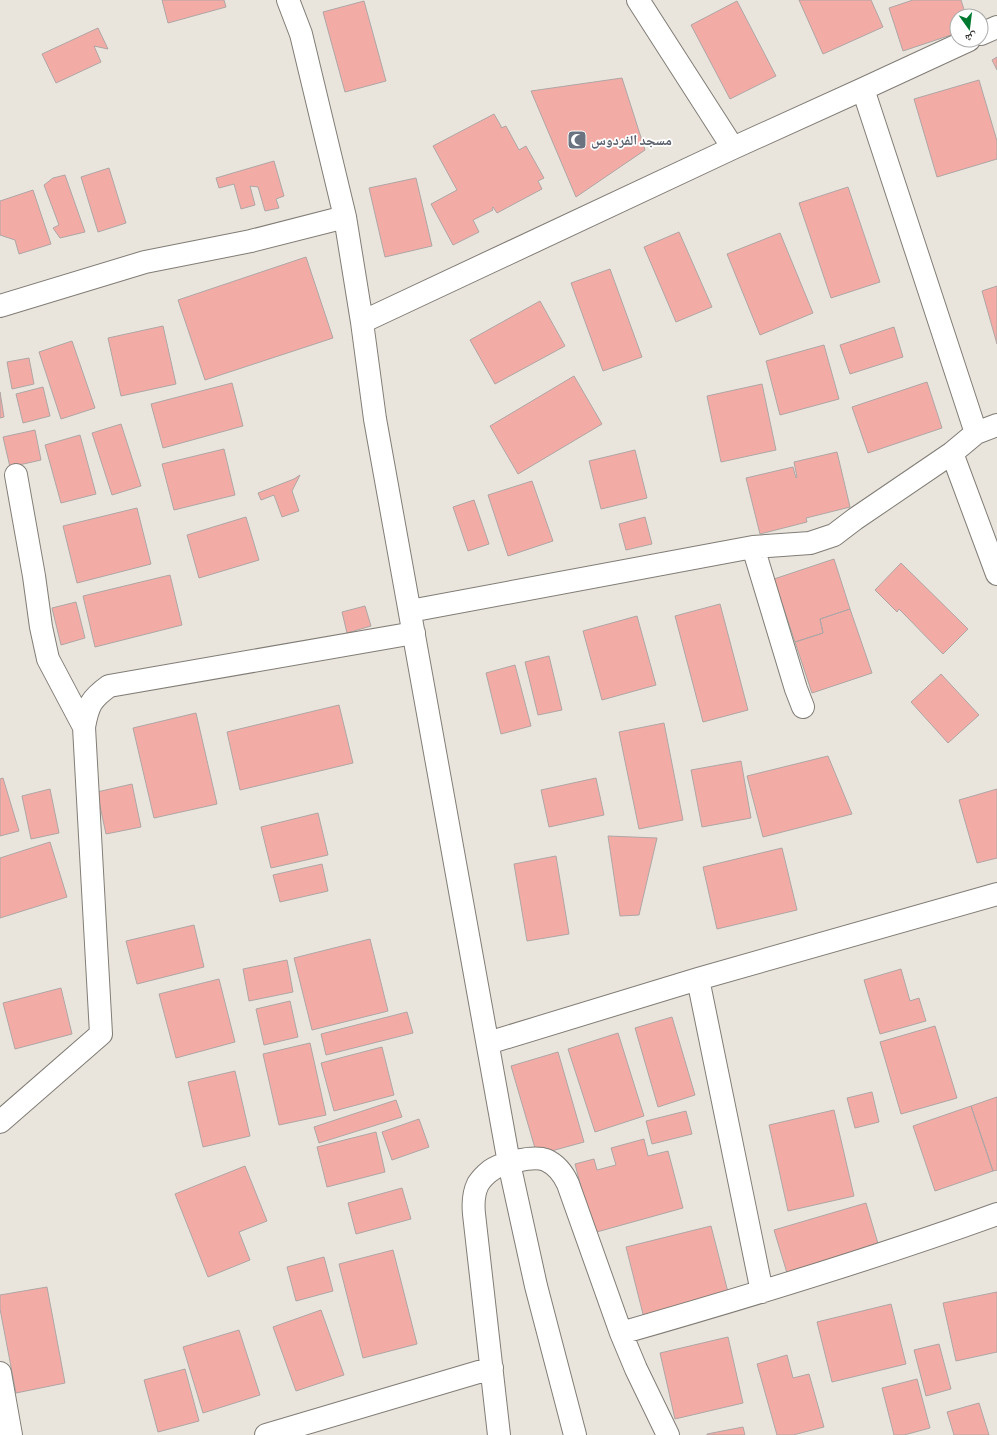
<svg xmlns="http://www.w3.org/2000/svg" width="997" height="1435" font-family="'Sofia Sans Condensed','Noto Naskh Arabic',sans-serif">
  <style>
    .building { fill: #f3aba5; stroke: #b0a6a5 }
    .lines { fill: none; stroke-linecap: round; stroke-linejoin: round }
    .minor-casing { stroke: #817d76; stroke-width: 24 }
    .minor { stroke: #fff; stroke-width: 22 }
    .labels { text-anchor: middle; stroke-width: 3.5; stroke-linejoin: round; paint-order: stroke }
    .worship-label { font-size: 14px; font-weight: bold; fill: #5b616d; stroke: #fff; text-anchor: start }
  </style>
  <rect width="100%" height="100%" fill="#e9e4dc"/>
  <path class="building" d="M162,0H224L226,7L168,23Z
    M799,0H871L883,27L823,54Z
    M913,0H961L966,16H957V33L903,51L889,8Z
    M364,1L386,81L345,92L323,12Z
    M737,1L776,76L730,99L691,25Z
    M98,28L108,49L94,46L101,62L56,83L42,54Z
    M997,57V70L992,60Z
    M622,78L645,150L576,197L531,91Z
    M979,80L997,141V159L937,177L914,99Z
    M494,114L501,126V128L506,126L519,150L526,146L544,178L538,181L542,189L497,213L493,207L492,208L493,210L473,220L479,232L453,245L431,204L457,190L433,146Z
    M274,161L284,196L276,199L279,208L265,211L258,187L250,186L255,205L241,209L234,184L219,188L216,178Z
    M109,168L126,223L98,232L81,177Z
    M65,175L85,232L60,238L53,228L59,225L44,185L53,178Z
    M416,178L432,246L385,257L369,188Z
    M848,187L880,282L831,298L799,203Z
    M33,190L51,244L19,254L15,240L0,235V201Z
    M679,232L712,307L676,322L644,247Z
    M780,233L813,313L760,335L727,254Z
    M306,257L333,338L205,380L178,300Z
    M610,269L642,357L603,371L571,283Z
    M997,286V344L982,291Z
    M540,301L565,346L495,384L470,340Z
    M163,326L176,384L121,396L108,338Z
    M894,327L903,357L850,374L840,345Z
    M72,341L95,408L61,419L39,352Z
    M824,345L839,399L780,415L766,361Z
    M29,358L34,384L12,389L7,362Z
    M574,376L602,424L518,474L490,426Z
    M927,382L942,428L868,453L852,407Z
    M232,383L243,426L163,448L151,404Z
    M762,384L776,450L721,462L707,396Z
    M43,387L50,416L23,423L16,394Z
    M0,392L4,417L0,418Z
    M121,424L141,486L112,495L92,433Z
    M35,430L41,460L10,467L3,437Z
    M80,435L96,494L61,503L45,445Z
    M224,449L235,495L174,510L162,464Z
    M635,450L647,498L601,509L589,461Z
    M837,452L850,507L806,518L807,522L760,534L746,478L793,467L796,478L797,477L794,462Z
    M300,475L292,491L299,511L282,517L274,495L261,500L258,493L294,479Z
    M532,481L553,541L508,556L488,495Z
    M474,500L489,544L468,551L453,507Z
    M137,508L151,564L77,583L63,526Z
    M246,517L259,560L199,578L187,535Z
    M645,517L652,544L626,550L619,524Z
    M834,559L850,609L820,619L823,633L795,642L774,579Z
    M901,563L968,629L943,654L903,613L899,609L897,612L875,590Z
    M170,575L182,625L95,647L83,596Z
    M76,602L85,638L61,645L52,608Z
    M720,604L748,710L703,722L675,616Z
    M365,606L371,626L347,633L342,612Z
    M850,609L872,673L812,693L795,642L823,633L820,619Z
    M637,616L656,685L602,700L583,631Z
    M549,656L562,710L538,715L525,662Z
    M515,665L531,726L501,734L486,673Z
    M941,674L979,715L948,743L911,702Z
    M339,705L353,763L240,790L227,732Z
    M196,713L217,804L154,818L133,728Z
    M664,723L683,820L639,829L619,732Z
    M828,756L852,814L763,837L747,776Z
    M741,761L751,818L702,827L691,770Z
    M3,778L19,831L0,836V779Z
    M596,778L604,815L549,827L541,790Z
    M132,784L141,827L106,834L97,792Z
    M50,789L59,833L31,839L22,796Z
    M997,789V858L977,863L959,800Z
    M318,813L328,855L271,868L261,827Z
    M608,836L657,838L639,915L620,916Z
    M50,842L67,897L0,918V858Z
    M782,848L797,910L717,929L703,867Z
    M556,856L569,934L527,941L514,864Z
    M322,864L328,891L280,902L273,875Z
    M194,925L204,967L137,984L126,941Z
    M370,939L388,1011L312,1030L294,958Z
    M287,960L293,992L249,1001L243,969Z
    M901,969L910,1001L919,998L926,1021L880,1034L864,980Z
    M219,979L235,1042L176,1058L159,994Z
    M61,988L72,1034L15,1049L3,1003Z
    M290,1001L298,1037L264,1045L256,1009Z
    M407,1012L413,1033L326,1055L321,1034Z
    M672,1017L695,1095L658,1107L635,1028Z
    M935,1026L957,1098L901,1114L880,1042Z
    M618,1033L644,1116L595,1132L568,1049Z
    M310,1043L326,1115L279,1125L263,1054Z
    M382,1047L394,1095L334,1111L321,1063Z
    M558,1052L584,1142L537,1155L511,1066Z
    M235,1071L250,1136L203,1147L188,1082Z
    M872,1092L879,1122L855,1128L847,1098Z
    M997,1097V1170L993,1171L971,1106Z
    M396,1100L402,1117L319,1143L314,1127Z
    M971,1106L993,1171L935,1191L913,1126Z
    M834,1110L854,1196L788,1211L769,1125Z
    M686,1111L692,1134L652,1144L646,1121Z
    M419,1119L429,1147L392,1160L382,1132Z
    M376,1132L385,1172L327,1187L317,1147Z
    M644,1139L648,1156L668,1151L683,1208L593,1233L575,1164L594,1159L597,1170L616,1165L611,1148Z
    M245,1166L267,1221L239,1232L250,1260L208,1277L175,1194Z
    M402,1188L411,1219L356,1234L348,1203Z
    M866,1203L879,1247L787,1273L774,1230Z
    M711,1226L729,1296L644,1318L626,1247Z
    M393,1250L417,1344L363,1358L339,1264Z
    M324,1257L333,1291L296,1301L287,1267Z
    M47,1287L65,1383L16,1393L0,1309V1295Z
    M997,1292V1352L956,1361L943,1303Z
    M891,1304L906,1364L832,1382L817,1322Z
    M321,1310L344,1375L296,1391L273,1327Z
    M239,1330L260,1395L203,1413L183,1347Z
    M728,1337L743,1403L675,1419L660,1353Z
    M939,1344L951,1389L926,1396L914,1350Z
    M787,1355L793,1378L809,1374L824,1427L793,1435H777L757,1364Z
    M185,1369L199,1421L158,1432L144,1380Z
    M917,1379L930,1428L904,1435H894L882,1388Z
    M979,1403L989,1435H954L947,1412Z
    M743,1427L745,1435H707V1434Z"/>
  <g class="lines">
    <g class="minor-casing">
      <path id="minor" d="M288,0L301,34L345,217L362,322
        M638,0L733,148
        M981,34L997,27
        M863,89L976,433
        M0,306L145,262L251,241L345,217
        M952,453L997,574
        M16,475L34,576L41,627L48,659L84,727
        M753,547L796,689L803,707
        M410,611L753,547L810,543L834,535L855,519L952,453L976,433L997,425
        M698,979L762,1292
        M488,1043L698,979L997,894
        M0,1122L101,1034L84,727C88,705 91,699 109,686L414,633
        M621,1333C747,1297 873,1259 997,1214
        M0,1373L11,1435
        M266,1435L492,1368
        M499,1435L474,1214C473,1204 473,1194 478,1184C481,1179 485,1175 490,1171C501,1163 533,1155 546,1160C557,1165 563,1173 568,1184L621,1333L636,1369L668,1435
        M575,1435L536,1286L509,1163L375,419L362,322L733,148L863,89L969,40"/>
    </g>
    <use href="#minor" class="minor"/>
  </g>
  <defs>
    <g id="mosque-square" transform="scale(1)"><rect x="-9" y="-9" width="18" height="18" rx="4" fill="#6b7280" stroke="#fff"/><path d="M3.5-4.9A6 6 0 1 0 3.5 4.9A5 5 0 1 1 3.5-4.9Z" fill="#fff"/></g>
  </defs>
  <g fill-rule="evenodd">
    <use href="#mosque-square" x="577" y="140"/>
  </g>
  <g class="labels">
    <g class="worship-label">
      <text x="591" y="145">مسجد الفردوس</text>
    </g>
  </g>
  <g transform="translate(969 28) rotate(166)"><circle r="19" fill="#ffffff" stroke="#adacab"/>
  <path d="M0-3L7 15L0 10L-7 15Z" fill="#007930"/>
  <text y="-6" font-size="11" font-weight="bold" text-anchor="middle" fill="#312f2d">ش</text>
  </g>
</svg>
